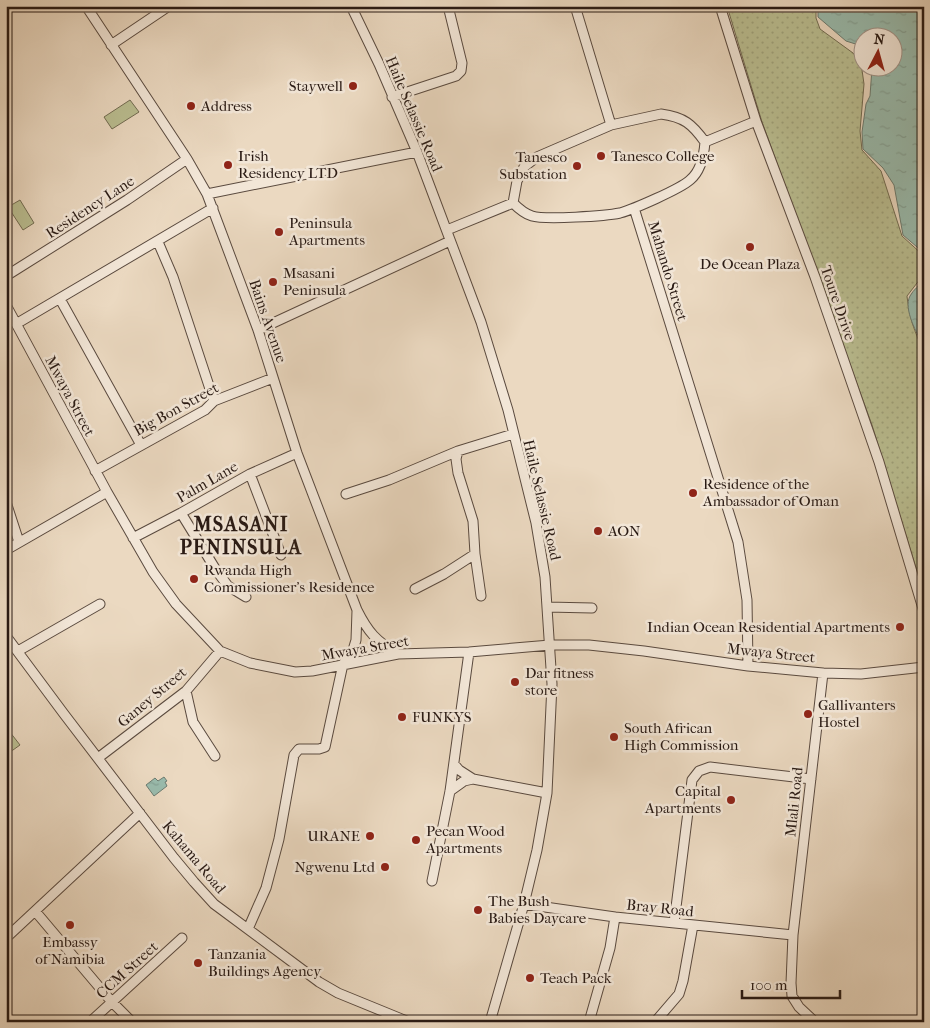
<svg xmlns="http://www.w3.org/2000/svg" width="930" height="1028" font-family="'IM FELL French Canon',serif">
  <style>
    .grass { fill: url(#grass-dots); stroke: #726c52 }
    .pitch { fill: #babe91; stroke: #726c52 }
    .water { fill: url(#water-ripples); stroke: #6c7b70 }
    .lines { fill: none; stroke-linecap: round; stroke-linejoin: round }
    .minor-casing { stroke: #5a4a3f; stroke-width: 11 }
    .minor { stroke: #f2e6d7; stroke-width: 9 }
    .poi-dot { fill: #8f2418; stroke: #f2e6d7; stroke-width: 2 }
    .labels { text-anchor: middle; stroke-width: 5; stroke-linejoin: round; paint-order: stroke }
    .poi-label { font-size: 15px; fill: #291a14; stroke: #f2e6d7; text-anchor: start }
    .street-label { font-size: 15px; fill: #291a14; stroke: #f2e6d7 }
    .district-label { font-size: 20px; font-weight: bold; letter-spacing: 1px; fill: #291a14; stroke: #f2e6d7 }
  </style>
  <defs>
    <pattern id="grass-dots" width="8" height="8" patternUnits="userSpaceOnUse" patternTransform="scale(1.25)"><rect width="8" height="8" fill="#babe91"/><path d="M2 2h.1M6 6h.1" fill="none" stroke="#a0a37c" stroke-width="1.8" stroke-linecap="round"/></pattern>
    <pattern id="water-ripples" width="26" height="14" patternUnits="userSpaceOnUse" patternTransform="scale(1.25)"><rect width="26" height="14" fill="#99bbad"/><path d="M2 4q2-2 4 0t4 0M15 11q2-2 4 0t4 0" fill="none" stroke="#84a094"/></pattern>
  </defs>
  <rect width="100%" height="100%" fill="#ebd9c1"/>
  <filter id="stains"><feTurbulence type="fractalNoise" baseFrequency=".004" numOctaves="4"/><feColorMatrix values="0 0 0 0 .2 0 0 0 0 .09 0 0 0 0 .02 0 0 0 .5 -.17"/></filter>
  <radialGradient id="worn" r=".72"><stop offset=".6" stop-color="#630" stop-opacity="0"/><stop offset="1" stop-color="#630" stop-opacity=".3"/></radialGradient>
  <path class="grass" d="M727,6H816V18L820,29L853,53L861,63L864,84L860,131L862,150L881,171L902,236L924,256V274L907,296C909,315 914,333 924,350V594L872,425L762,122Z"/>
  <path class="pitch" d="M130,100L139,112L112,129L104,117Z
    M20,200L34,223L23,230L8,207Z
    M6,727L20,745L6,755Z"/>
  <path class="water" d="M818,6H924V253L903,235L894,185L883,168L863,149L862,132L866,104L870,96L872,68H892V38H862V46L846,41L818,17Z
    M924,280V346C917,334 903,309 910,296C913,290 920,285 924,280Z
    M164,777L167,781L165,782L167,786L154,796L146,785L155,778L158,781Z"/>
  <g class="lines">
    <g class="minor-casing">
      <path id="minor" d="M86,6L187,159L207,194L258,330L297,453L357,610C368,632 376,641 398,654
        M351,6L379,64L417,152L481,322L508,410L536,523L545,577L552,684L547,793L537,850L524,904L490,1022
        M575,6L611,125
        M720,6L756,121L815,277L879,462L924,612
        M111,45L169,6
        M392,97L456,76L461,71L462,63L448,6
        M661,114C684,117 692,124 705,142C704,155 701,171 690,180C680,189 634,209 620,213C606,216 545,220 532,216C525,214 519,209 513,203L517,181L524,167L537,157L611,125Z
        M705,142L756,121
        M207,194L417,152
        M634,208L738,542L747,600L748,666
        M447,230L513,203
        M158,242L173,277L214,401
        M6,276L127,200L187,159
        M60,299L141,445
        M6,305L107,492L153,572L176,604L220,651L250,663L295,672L312,671L398,654L469,652L550,645H589L644,651L748,666L823,673L861,674L924,667
        M16,324L213,208
        M258,330L450,241
        M458,451L456,459L458,473L473,521L475,554L481,596
        M95,471L205,410L214,401L273,378
        M250,474L281,555
        M346,494L389,480L458,451L513,434
        M6,502L19,542
        M181,513L216,570L228,586L246,597
        M133,538L181,513L250,474L297,453
        M6,550L107,492
        M415,589L444,574L475,554
        M547,607L592,608
        M6,636L64,714L174,858L194,882L214,904L319,982L338,993L409,1022
        M18,651L100,604
        M186,691L193,722L215,756
        M98,758L186,691L220,651
        M454,764L459,770L473,779L547,793
        M450,791L464,781L473,779
        M432,881L450,791L469,652
        M524,904L615,917L793,935
        M35,911L111,1001L132,1022
        M674,923L692,780L699,771L710,767L811,779
        M248,929L266,888L279,839L294,755L299,749H319L325,747L343,664L353,650L356,640L357,611
        M6,938L140,813
        M90,1022L182,938
        M589,1022L610,948L615,917
        M655,1022L679,994L683,981L693,925
        M815,1022L799,1007L792,996L791,983L793,935L823,673"/>
    </g>
    <use href="#minor" class="minor"/>
  </g>
  <g class="poi-dot">
    <circle cx="353" cy="86" r="5"/>
    <circle cx="191" cy="106" r="5"/>
    <circle cx="601" cy="156" r="5"/>
    <circle cx="228" cy="165" r="5"/>
    <circle cx="577" cy="166" r="5"/>
    <circle cx="279" cy="232" r="5"/>
    <circle cx="750" cy="247" r="5"/>
    <circle cx="273" cy="282" r="5"/>
    <circle cx="693" cy="493" r="5"/>
    <circle cx="598" cy="531" r="5"/>
    <circle cx="194" cy="579" r="5"/>
    <circle cx="900" cy="627" r="5"/>
    <circle cx="515" cy="682" r="5"/>
    <circle cx="808" cy="714" r="5"/>
    <circle cx="402" cy="717" r="5"/>
    <circle cx="614" cy="737" r="5"/>
    <circle cx="731" cy="800" r="5"/>
    <circle cx="370" cy="836" r="5"/>
    <circle cx="416" cy="840" r="5"/>
    <circle cx="385" cy="867" r="5"/>
    <circle cx="478" cy="910" r="5"/>
    <circle cx="70" cy="925" r="5"/>
    <circle cx="198" cy="963" r="5"/>
    <circle cx="530" cy="978" r="5"/>
  </g>
  <g class="labels">
    <g class="poi-label">
      <text x="343" y="91" text-anchor="end">Staywell</text>
      <text x="201" y="111">Address</text>
      <text x="238" y="161">Irish<tspan x="238" dy="17">Residency LTD</tspan></text>
      <text x="611" y="161">Tanesco College</text>
      <text x="567" y="162" text-anchor="end">Tanesco<tspan x="567" dy="17">Substation</tspan></text>
      <text x="289" y="228">Peninsula<tspan x="289" dy="17">Apartments</tspan></text>
      <text x="750" y="269" text-anchor="middle">De Ocean Plaza</text>
      <text x="283" y="278">Msasani<tspan x="283" dy="17">Peninsula</tspan></text>
      <text x="703" y="489">Residence of the<tspan x="703" dy="17">Ambassador of Oman</tspan></text>
      <text x="608" y="536">AON</text>
      <text x="204" y="575">Rwanda High<tspan x="204" dy="17">Commissioner's Residence</tspan></text>
      <text x="890" y="632" text-anchor="end">Indian Ocean Residential Apartments</text>
      <text x="525" y="678">Dar fitness<tspan x="525" dy="17">store</tspan></text>
      <text x="818" y="710">Gallivanters<tspan x="818" dy="17">Hostel</tspan></text>
      <text x="412" y="722">FUNKYS</text>
      <text x="624" y="733">South African<tspan x="624" dy="17">High Commission</tspan></text>
      <text x="721" y="796" text-anchor="end">Capital<tspan x="721" dy="17">Apartments</tspan></text>
      <text x="426" y="836">Pecan Wood<tspan x="426" dy="17">Apartments</tspan></text>
      <text x="360" y="841" text-anchor="end">URANE</text>
      <text x="375" y="872" text-anchor="end">Ngwenu Ltd</text>
      <text x="488" y="906">The Bush<tspan x="488" dy="17">Babies Daycare</tspan></text>
      <text x="70" y="947" text-anchor="middle">Embassy<tspan x="70" dy="17">of Namibia</tspan></text>
      <text x="208" y="959">Tanzania<tspan x="208" dy="17">Buildings Agency</tspan></text>
      <text x="540" y="983">Teach Pack</text>
    </g>
    <g class="street-label">
      <text transform="translate(414 114) rotate(67)" y="5">Haile Selassie Road</text>
      <text transform="translate(90 207) rotate(-33)" y="5">Residency Lane</text>
      <text transform="translate(668 271) rotate(73)" y="5">Mahando Street</text>
      <text transform="translate(838 303) rotate(71)" y="5">Toure Drive</text>
      <text transform="translate(268 321) rotate(71)" y="5">Bains Avenue</text>
      <text transform="translate(70 396) rotate(62)" y="5">Mwaya Street</text>
      <text transform="translate(176 409) rotate(-29)" y="5">Big Bon Street</text>
      <text transform="translate(207 482) rotate(-30)" y="5">Palm Lane</text>
      <text transform="translate(542 500) rotate(77)" y="5">Haile Selassie Road</text>
      <text transform="translate(365 648) rotate(-10)" y="5">Mwaya Street</text>
      <text transform="translate(771 653) rotate(6)" y="5">Mwaya Street</text>
      <text transform="translate(152 697) rotate(-40)" y="5">Ganey Street</text>
      <text transform="translate(794 802) rotate(-84)" y="5">Mlali Road</text>
      <text transform="translate(194 857) rotate(50)" y="5">Kahama Road</text>
      <text transform="translate(660 908) rotate(6)" y="5">Bray Road</text>
      <text transform="translate(127 970) rotate(-42)" y="5">CCM Street</text>
    </g>
    <g class="district-label">
      <text x="241" y="531">MSASANI<tspan x="241" dy="23">PENINSULA</tspan></text>
    </g>
  </g>
  <rect width="930" height="1028" fill="none" stroke="#ebd9c1" stroke-width="25"/>
  <rect x="8" y="8" width="915" height="1013" fill="none" stroke="#291a14" stroke-width="2.5"/>
  <rect x="12" y="12" width="905" height="1003" fill="none" stroke="#291a14"/>
  <g transform="translate(878 52) rotate(6)"><circle r="24" fill="#f2e6d7" stroke="#a29489"/>
  <path d="M0-4L9 19L0 12L-9 19Z" fill="#8f2418"/>
  <text y="-8" font-size="14" font-weight="bold" text-anchor="middle" fill="#291a14">N</text>
  </g>
  <path d="M742 990v8h98v-8" fill="none" stroke="#291a14" stroke-width="2.5"/>
  <text x="750" y="990" font-size="15" fill="#291a14" stroke="#f2e6d7" stroke-width="4" paint-order="stroke">100 m</text>
  <rect width="100%" height="100%" filter="url(#stains)"/>
  <rect width="100%" height="100%" fill="url(#worn)"/>
</svg>
